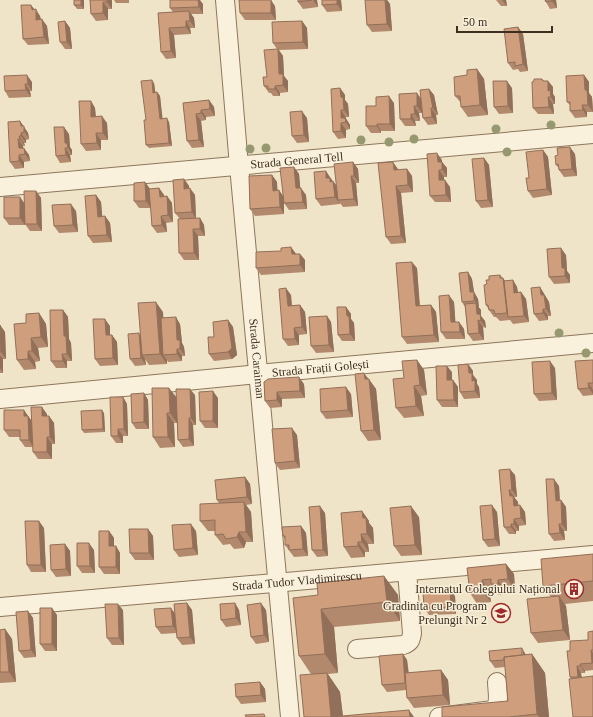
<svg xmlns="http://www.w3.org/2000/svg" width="593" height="717" font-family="'Times New Roman',serif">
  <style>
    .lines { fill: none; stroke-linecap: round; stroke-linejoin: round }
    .minor-casing { stroke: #8d765c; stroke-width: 20 }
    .minor { stroke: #faf1dc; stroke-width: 18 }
    .tree { fill: #96986f }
    .wall { fill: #b2896c }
    .shaded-wall { fill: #916f58 }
    .building { fill: #cf9f7d; stroke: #916f58 }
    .labels { text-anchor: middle; stroke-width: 3; stroke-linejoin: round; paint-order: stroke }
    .street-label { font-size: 12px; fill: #3d2e20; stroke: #f7eed8 }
    .poi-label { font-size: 12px; fill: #3d2e20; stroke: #f7eed8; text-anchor: end }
  </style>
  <rect width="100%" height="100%" fill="#f0e4c8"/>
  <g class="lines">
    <g class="minor-casing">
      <g id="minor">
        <path id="s1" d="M225,0L239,166L290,717"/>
        <path id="s2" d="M0,187L593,134"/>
        <path id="s3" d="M0,399L258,374L593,343"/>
        <path id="s4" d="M0,607L593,555"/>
        <path d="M357,649L403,645C410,643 411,640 412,633L407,572"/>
        <path d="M439,717L493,710C501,704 497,691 497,682"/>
      </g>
    </g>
    <use href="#minor" class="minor"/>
  </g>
  <g class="tree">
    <circle cx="551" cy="125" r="4.5"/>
    <circle cx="496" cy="129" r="4.5"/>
    <circle cx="414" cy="139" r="4.5"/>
    <circle cx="361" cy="140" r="4.5"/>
    <circle cx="389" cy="142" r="4.5"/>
    <circle cx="266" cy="148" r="4.5"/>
    <circle cx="250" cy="149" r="4.5"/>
    <circle cx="507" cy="152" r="4.5"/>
    <circle cx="559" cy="333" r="4.5"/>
    <circle cx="586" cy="353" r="4.5"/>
  </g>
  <path class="wall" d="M84,0V9H77L74,5Z
    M90,0H112V9H108V20L96,21L91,14Z
    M114,0H129V3H116Z
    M298,0H317L318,7L303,9L298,2Z
    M322,0H341L342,11L327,12L322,5Z
    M365,0H387L390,4L392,31L372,32L367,25Z
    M496,0H506L507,6H501Z
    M545,0H556L557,8L550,9L546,2Z
    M203,4V14H191L194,18L195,28H190L191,34L174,35L176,58L166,59L161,52L173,12L170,8Z
    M275,6L276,20H245L240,13Z
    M35,9H36L40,16L41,19L47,26L49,44L28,45L23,39Z
    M65,21L70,28L72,49H65L60,42Z
    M302,21L307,28L308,49L279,50L283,56L284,76L288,81V92L280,93V96H273L271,93H269L264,86L277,49L273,43Z
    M518,27L523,34L528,71L520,72L518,69L513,70L508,63Z
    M477,69L484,79L488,115L468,117L461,107V103L455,96L467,75Z
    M584,75L589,82V93L592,97L593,112H587V117L575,118L570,111V105L567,102Z
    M542,79L544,81H548L553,87V94L555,97V104H553L554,114H538L533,108L534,81Z
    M32,82V91H30L31,97L9,98L5,91Z
    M154,83L155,92H157L160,96L162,119L169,122L172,146L149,148L146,145V120Z
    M340,88L345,95V100L348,104L349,117H346V119L350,125V129L346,130V138L338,139L333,132Z
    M512,88L513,113L499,114L494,107Z
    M429,89L434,95L438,115H436L437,124L428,125L423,118L422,113H419L420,121H415L416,126H405L400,119Z
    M209,100L214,107L215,116L206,117V120L201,121L204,147L192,148L187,141L183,103Z
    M91,101L95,108L96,116L107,123L108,140H101V150L86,151L81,144Z
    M394,103L395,131H381V133H371L366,126L376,106Z
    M307,118L309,142L297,143L292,136Z
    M20,121L28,133L29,139L26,140V143H24L25,146H23V148L29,155L30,161L24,162V168L15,169L10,162Z
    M69,134L70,147L72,150V155H70L71,162L60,163L56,156Z
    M543,150L548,157L552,195L533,198L528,191L529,178Z
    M575,154L577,176L564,177L559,170V168L556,165L558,155Z
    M484,158L489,165L493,207L481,208L476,201Z
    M442,160V162L447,168V177H444V180L450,187L451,202H435L430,196Z
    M353,162L358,169L359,183H356L358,206L343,207L340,203V204L321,206L316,199L331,178L332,181H333L337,186Z
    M294,167L299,174L300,188L306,195L307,209L289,210L284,203V214L255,216L250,209L272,175L277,182V190L283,197Z
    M398,169V170L407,169L412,176L413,192L401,193L406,243L391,244L386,237Z
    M184,179L189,186V188L195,195L196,218H200L204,225L205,236H198L199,260H184L179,253L180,219L175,213Z
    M145,182L150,189L159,188L164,195V196H167L172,203L173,222L166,223L167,232L157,233L152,226L151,208H139L134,201Z
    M36,191L41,198L42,231H30L25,224V211V225H9L4,218L24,203Z
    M96,195L101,202L102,217L105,216L110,223L112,242L93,243L88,236Z
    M76,211L78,232L59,233L54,226Z
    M291,247L296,254H300L305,260V272L261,275L256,268L281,251Z
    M566,255L567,271L570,275V283L554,284L549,277Z
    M417,268L420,305H431L436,312L439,342L407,344L402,337Z
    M468,272L472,279L474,292L478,299L479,308L481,310V316L485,321L486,328L483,327L484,340L473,341L468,334L465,307L462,302Z
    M500,275L505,281L513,280L517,287L518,292H521L526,299L529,322L513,324L510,320L500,321L496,317H494L489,310L486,305L487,284L489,280Z
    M540,287L549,302L551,316H548V320L539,321L534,314Z
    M291,295L292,305H300L305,312L307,334L299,335V345L288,346L283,339Z
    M454,302L455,322H459L464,329L465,339H446L441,332Z
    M346,307L351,314V319L354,323L355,341H342L338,335Z
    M63,310L68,317L69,339L71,343L72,361H67V368H56L51,361Z
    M163,312V318L180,324L182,343L184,347L185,356H182V361L168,362L167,360V364L149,365L145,359L146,365L135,366L130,359L141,337Z
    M39,313L46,324L48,347L38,348L40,361L35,362L36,369L24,370L17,360L26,323Z
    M327,316L331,322L334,352L316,353L311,346Z
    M228,320L233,327L237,355L232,359L214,361L209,354L214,337Z
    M0,325L5,332L6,359H3V373H0Z
    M110,326V335H112L117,342L118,365L100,366L95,359Z
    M417,360L424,370L427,395L421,396L424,416L404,418L396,408L404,378Z
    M593,360V395L583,396L578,389Z
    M468,364L473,371V375L477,380V384L479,387L480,398L464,399L460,392Z
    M555,368L557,400L539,401L534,394Z
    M452,372V380H453L458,387V407H442L437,400Z
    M368,379H369L376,389L381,440L368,441L361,431Z
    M264,382L304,384L305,398L282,399V407L270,408L265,401Z
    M144,393L148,400L149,429H136L132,423Z
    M351,394L353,417L326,419L321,412Z
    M195,395L196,425H193L194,446L183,447L178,440L177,423H174L175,447L160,448L153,437L176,398Z
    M123,397L127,404L128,436H123V443H116L111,436Z
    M218,398V428H205L200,421Z
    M104,413L105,432L84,433L82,430Z
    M47,414V416H49L54,423L55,444H52V459H38L33,452V447H25L20,440V437H9L4,430L28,416L32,421Z
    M297,435L300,468L280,470L275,463Z
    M499,470L515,475L517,497H514V498L518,502V506L520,505L525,512L526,525L519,526V531H516V534H509L504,527Z
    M245,477L250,484L252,504L246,505L251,512L253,542H246L244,548L234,549L230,544L223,545L215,535V531H208L200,521L219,503L217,500Z
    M559,486L560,500H561L566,507L567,531H564L565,540L554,541L549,534Z
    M362,511L369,521V523L373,528L374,544H368L369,552H365V557L351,558L344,547Z
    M497,512L500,546L488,547L483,540Z
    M325,513L328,556L317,557L312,550Z
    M419,517L422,555L401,556L394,546Z
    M301,526L306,533L308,556L294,557L285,545V540L283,536Z
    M44,528L46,572H31L27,565Z
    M148,529L153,536L154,560H135L130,553Z
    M109,531L114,538V546H116L120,553V574H104L99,567Z
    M196,531L198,555L179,557L174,550Z
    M65,544L70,551L71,576L56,577L51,570Z
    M94,550L95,573H82L77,566Z
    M593,554V601L565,604L566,606L570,640L538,643L531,633L551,597L543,586Z
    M506,564L514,574L515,590L505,591V594L498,595L495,590H489L491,602L477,604L470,593L467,568Z
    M384,576L398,595L400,621L334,627L338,673L328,674L340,692L343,716L414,717H304L311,674L299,656L318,595Z
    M455,596L456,614L429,615L424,608Z
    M187,603L192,610L195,644L182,645L177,638V633L161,634L156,627L175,614Z
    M235,603L239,610L241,625L226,627L221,620Z
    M123,610L124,645H112L107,638Z
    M266,610L269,642L256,644L251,637Z
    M28,611L33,618L36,657L24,658L19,651Z
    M57,615V651H45L40,644Z
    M5,629L12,639L16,682L0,683V630Z
    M593,631V670L585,671V673H581L582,678L571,679L570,677V651L588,640Z
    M403,654L407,660L409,673L441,670L448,680L450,705L414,708L407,698L406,690L387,692L382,685Z
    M532,654L545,673L549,717H442L508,701L505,667L495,668L490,661Z
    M260,682L265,689L266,702L241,704L236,697Z"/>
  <path class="shaded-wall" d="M81,0H84V9L81,5Z
    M107,0H112V9L107,2Z
    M198,0H200L203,4V14L199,7Z
    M271,0L275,6L276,20L271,13Z
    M313,0H317L318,7Z
    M337,0H341L342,11L337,4Z
    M385,0H387L390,4L392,31L387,24Z
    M502,0H506L507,6Z
    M552,0H556L557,8L552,1Z
    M103,2L108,9V20L103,13Z
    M31,5L40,16L41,27L36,20L32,10Z
    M189,11L194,18L195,28L190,21Z
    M42,19L47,26L49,44L44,37Z
    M65,21L70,28L72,49L67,42Z
    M186,21L190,28L191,34L186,27Z
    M302,21L307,28L308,49L303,42Z
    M518,27L523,34L528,71L523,64Z
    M169,28L174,35L176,58L171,51Z
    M278,49L283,56L284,76L288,81V92L283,85L279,74Z
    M477,69L484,79L488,115L480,105Z
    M27,75L32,82V91L28,84Z
    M584,75L589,82V93L592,97L593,112L588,105L585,90Z
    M152,80L154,83L156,96L153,93Z
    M507,81L512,88L513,113L508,106Z
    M548,81L553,87V94L555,97V104L551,97L548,91Z
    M25,84L30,91L31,97L26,90Z
    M275,86L280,93V96L275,89Z
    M340,88L345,95V100L348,104L349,117L344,110L341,97Z
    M429,89L434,95L438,115L433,108Z
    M157,92L160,96L163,122L160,119Z
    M417,93L422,100V113L417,106Z
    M389,96L394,103L395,131L390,124Z
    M548,97L553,104L554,114L549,107Z
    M209,100L214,107L215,116L210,109Z
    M91,101L95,108L96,124L91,117Z
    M582,105L587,112V117L583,110Z
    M414,106L419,113L420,121L415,114Z
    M431,108L436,115L437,124L432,117Z
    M201,110L206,117V120L201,113Z
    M341,110L350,125V129L346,122L341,118Z
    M302,111L307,118L309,142L304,135Z
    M196,114L201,121L204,147L199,140Z
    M411,114L415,121L416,126L411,119Z
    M102,116L107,123L108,140L103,133Z
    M167,118L169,122L172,146L169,143Z
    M20,121L28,133L29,139L21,126Z
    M341,123L346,130V138L341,131Z
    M377,124L381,131V133L377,126Z
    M64,127L69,134L70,147L72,150V155L68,148L65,143Z
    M21,133L26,140V143L21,136Z
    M96,133L101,140V150L97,143Z
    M19,136L24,143L25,146L20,139Z
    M18,139L23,146V155L19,148Z
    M570,147L575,154L577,176L572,169Z
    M24,148L29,155L30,161L25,154Z
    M65,148L70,155L71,162L66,155Z
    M543,150L548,157L552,195L547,189Z
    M437,153L442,160V162L447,168V177L438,162Z
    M19,155L24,162V168L19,161Z
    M484,158L489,165L493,207L488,200Z
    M353,162L358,169L359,183L354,176Z
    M393,162L398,169L399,177L394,170Z
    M294,167L299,174L301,195L296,188Z
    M407,169L412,176L413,192L408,185Z
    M439,170L444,177V187L439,180Z
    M326,171L334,183L333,181L338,188V200L340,204L335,197L326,178Z
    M272,175L277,182L278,198L273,191Z
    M351,176L356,183L358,206L354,199Z
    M184,179L189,186V195L184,189Z
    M445,180L450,187L451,202L446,195Z
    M145,182L150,189L151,208L146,201Z
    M396,186L401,193L406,243L401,236Z
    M159,188L164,195L165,204L160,197Z
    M190,188L195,195L196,219L192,212Z
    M301,188L306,195L307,209L303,202Z
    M279,190L284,197V214L280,207Z
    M36,191L41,198L42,231L37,224Z
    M96,195L101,202L103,224L98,217Z
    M167,196L172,203L173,222L168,215Z
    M20,197L25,204V225L20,218Z
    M71,204L76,211L78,232L73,225Z
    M105,216L110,223L112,242L107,235Z
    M161,216L166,223L167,232L162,225Z
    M200,218L204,225L205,236L200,229Z
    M193,229L198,236L199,260L194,253Z
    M291,247L296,254H292Z
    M561,248L566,255L567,271L570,275V283L565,276L562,268Z
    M300,254L305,260V272L300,265Z
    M412,262L417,268L420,313L416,306Z
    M468,272L472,279L474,292L478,299L479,308L470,292Z
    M500,275L503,280V278L508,285L509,317L507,313Z
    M513,280L517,287L519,300L514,293Z
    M540,287L549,302L551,316L546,309L541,295Z
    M286,288L291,295L292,313L288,306Z
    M521,292L526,299L529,322L524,316Z
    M449,295L454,302L456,329L451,322Z
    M156,302L163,312L166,355H163L167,360V364L160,354Z
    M476,303L481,310V316L485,321L486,328L481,321L477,314Z
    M300,305L305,312L307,334L302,327Z
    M431,305L436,312L439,342L434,335Z
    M346,307L351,314V319L354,323L355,341L350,334L347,316Z
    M543,309L548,316V320L543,313Z
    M63,310L68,317L69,339L71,343L72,361L67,354L64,336Z
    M39,313L46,324L48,347L41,337Z
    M327,316L331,322L334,352L329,345Z
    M176,317L180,324L182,343L184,347L185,356L180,349L177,340Z
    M105,319L110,326V342L106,335Z
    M228,320L233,327L237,355L232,359L228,352Z
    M478,320L483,327L484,340L479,333Z
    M459,322L464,329L465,339L460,332Z
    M0,325L5,332L6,359L1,352Z
    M294,328L299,335V345L295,339Z
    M139,333L143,340L142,355L145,359L146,365L141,358Z
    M112,335L117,342L118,365L113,358Z
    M31,338L38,348L40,361L32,351Z
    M177,349L182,356V361L177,354Z
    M28,351L35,362L36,369L28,359Z
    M62,354L67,361V368L63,361Z
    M0,355L3,359V373L0,368Z
    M417,360L424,370L427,395L420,385Z
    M550,361L555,368L557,400L552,393Z
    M468,364L473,371V375L477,380V384L479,387L480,398L475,391L472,381L469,373Z
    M447,366L452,372V387L447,380Z
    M364,373L376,389L381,440L374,430Z
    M299,377L304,384L305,398L300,391Z
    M453,380L458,387V407L454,400Z
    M588,383L593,390V394L589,388Z
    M414,386L421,396L424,416L416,406Z
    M346,387L351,394L353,417L348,410Z
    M169,388L177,398V423L170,413Z
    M190,389L195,395L196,425L191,418Z
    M213,391L218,398V428L213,421Z
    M277,392L282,399V407L277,400Z
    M144,393L148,400L149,429L144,422Z
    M123,397L127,404L128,436L124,429Z
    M42,407L47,414V423L42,416Z
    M24,410L33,423V447L29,440L24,416Z
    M102,410L104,413L105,432L103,429Z
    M167,413L174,423L175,447L168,437Z
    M49,416L54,423L55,444L50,437Z
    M189,418L193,425L194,446L189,439Z
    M292,428L297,435L300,468L295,461Z
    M118,429L123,436V443L118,436Z
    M47,437L52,444V459L47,452Z
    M510,469L515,475L517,497L512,490Z
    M245,477L250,484L252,504L247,497Z
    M554,479L559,486L560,508L556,501Z
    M509,490L518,502L519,513L514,506L510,496Z
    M561,500L566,507L567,531L562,524Z
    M244,502L251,512L253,542L246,532Z
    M492,505L497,512L500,546L495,539Z
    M520,505L525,512L526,525L521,518Z
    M320,506L325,513L328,556L323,550Z
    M411,506L419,517L422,555L415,545Z
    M362,511L369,521V523L373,528L374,544L367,534L363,518Z
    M514,519L519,526V531L514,524Z
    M39,521L44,528L46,572L41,565Z
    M191,524L196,531L198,555L193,548Z
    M511,524L516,531V534L511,527Z
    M559,524L564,531L565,540L560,533Z
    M301,526L306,533L308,556L303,549Z
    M148,529L153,536L154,560L149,553Z
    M109,531L114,538V553L109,546Z
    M239,532L246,542L244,548L237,537Z
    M361,534L368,544L369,552L362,542Z
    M358,542L365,552V557L358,546Z
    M89,543L94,550L95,573L90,566Z
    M65,544L70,551L71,576L66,569Z
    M116,546L120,553V574L116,567Z
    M506,564L514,574L515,590L508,579Z
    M384,576L398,595L400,621L387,602Z
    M482,580L489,590L491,602L483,592Z
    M498,580L505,591V594L498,584Z
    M450,589L455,596L456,614L451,607Z
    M559,596L566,606L570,640L563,630Z
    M187,603L192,610L195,644L190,637Z
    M235,603L239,610L241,625L236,618Z
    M261,603L266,610L269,642L264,635Z
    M118,604L123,610L124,645L119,638Z
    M52,608L57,615V651L52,644Z
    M171,608L176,615L178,633L173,626Z
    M321,609L334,627L338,673L325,654Z
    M28,611L33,618L36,657L31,650Z
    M5,629L12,639L16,682L9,672Z
    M522,648L526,655L523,658Z
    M591,650L593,653V664L592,663Z
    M403,654L407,660L410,690L405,683Z
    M532,654L545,673L549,717H539L537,714Z
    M580,664L585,671V673L581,666Z
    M577,666L581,673L582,683L578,677Z
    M441,670L448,680L450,705L443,695Z
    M327,673L340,692L343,717H331Z
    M260,682L265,689L266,702L261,695Z
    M409,710L414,717H410Z"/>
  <path class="building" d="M74,0H81V5H74Z
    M90,0H107V2H103V13L91,14Z
    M170,0H198L199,7L170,8Z
    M239,0H271V13H240Z
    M298,0H312L298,2Z
    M322,0H337V4L322,5Z
    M365,0H385L387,24L367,25Z
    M545,0H552V1L546,2Z
    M21,5H31L32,10L36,9V20L42,19L44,37L23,39Z
    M189,11L190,21H186V27L169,28L171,51L161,52L158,13Z
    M65,21L67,42H60L58,22Z
    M302,21L303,42L273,43L272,22Z
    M518,27L523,64L515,66V62L508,63L504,29Z
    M278,49L279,74H283V85L275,86V89H268V86H264L263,77H267L264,50Z
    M477,69L480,105L461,107L460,96H455L454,77L467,75V70Z
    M27,75L28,84H25L26,90L5,91L4,76Z
    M584,75L585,90H587L588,105H582L583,110L570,111V102H567L566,76Z
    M534,79H542L543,81H548V91L550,90L551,97H548L549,107L533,108L532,82L534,81Z
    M152,80L153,93L157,92L160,119L167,118L169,143L146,145L144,120H146L141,81Z
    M493,81H507L508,106L494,107Z
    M340,88L341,97H343L344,110H341V118H345L346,122L341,123V131L333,132L331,89Z
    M429,89L433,108H431L432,117L423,118L420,90Z
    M417,93V106H414L415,114H411V119H400L399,94Z
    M389,96L390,124H377V126H366V106H376V97Z
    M209,100L210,109L201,110V113L196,114L199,140L187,141L183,103Z
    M79,101H91V117L102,116L103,133H96L97,143L81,144Z
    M302,111L304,135L292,136L290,112Z
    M20,121L21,126H24V132L21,133V136H19L20,139H18L19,148H24L25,154L19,155V161L10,162L8,122Z
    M54,127H64L65,143H67L68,148H65L66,155L56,156Z
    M570,147L572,169L559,170L558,164L556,165L555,156L558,155L557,148Z
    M543,150L547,189L528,191L526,178H529L526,152Z
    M437,153L438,162H442V170H439V180H445L446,195L430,196L427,154Z
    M484,158L488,200L476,201L472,159Z
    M353,162L354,176H351L354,199L338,200L334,164Z
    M393,162L394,170L407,169L408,185L396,186L401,236L386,237L378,163Z
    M294,167L296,188H301L303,202L284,203L280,168Z
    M326,171V178H330V182L333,181L335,197L316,199L314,172Z
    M272,175L273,191L279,190L280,207L250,209L249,176Z
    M184,179V189L190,188L192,212L175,213L173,180Z
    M145,182L146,201H134V183Z
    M159,188L160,197L167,196L168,215L161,216L162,225L152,226L149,189Z
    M24,191H36L37,224H25Z
    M96,195L98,217L105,216L107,235L88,236L85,196Z
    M4,197H20V218H4Z
    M71,204L73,225L54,226L52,205Z
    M200,218V229H193L194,253H179L178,219Z
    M291,247L292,254H300V265L256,268V252L281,251V248Z
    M561,248L562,268H565V276L549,277L547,249Z
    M412,262L416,306L431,305L434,335L402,337L396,263Z
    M468,272L470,292H474V301L462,302L459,273Z
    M500,275V278H503L507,313L495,314L494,310H489L488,305H486L484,285L487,284L486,280H489V276Z
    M513,280L514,293L521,292L524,316L508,317L504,281Z
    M540,287L541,295H544L546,309H543V313L534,314L531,288Z
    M286,288L288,306L300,305L302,327L294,328L295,339H283L279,289Z
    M449,295L451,322H459L460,332H441L439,296Z
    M156,302L160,354L142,355L138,303Z
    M476,303L477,314H480L481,321L478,320L479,333L468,334L465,304Z
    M337,307H346L347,316H349L350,334L338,335Z
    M50,310H63L64,336H66L67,354H62L63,361H51Z
    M39,313L41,337L31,338L32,351H28V359L17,360L14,324L26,323V314Z
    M327,316L329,345L311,346L309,317Z
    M176,317L177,340H180V349H177V354L163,355L161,318Z
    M93,319H105L106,335H112L113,358L95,359Z
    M228,320L232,348L228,352L209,354L208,337H214L213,322Z
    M0,325L1,352H0Z
    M139,333L141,358L130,359L128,334Z
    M417,360L420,385L414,386L416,406L396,408L393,379L404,378L402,361Z
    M593,360V383H588L589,388L578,389L575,361Z
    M550,361L552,393L534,394L532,362Z
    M468,364L469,373H472V381L475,380V391L460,392L458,365Z
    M436,366H447V380H453L454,400H437Z
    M364,373L365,379H369L374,430L361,431L355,374Z
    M299,377L300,391L277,392V400L265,401L264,382L268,379Z
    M346,387L348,410L321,412L320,389Z
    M152,388H169L170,413H167L168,437H153Z
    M176,389H190L191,418H189V439L178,440Z
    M213,391V421H200L199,392Z
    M144,393V422L132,423L131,394Z
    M110,397H123L124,429H118V436H111Z
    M31,407H42V416H49L50,437H47V452H33Z
    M4,410H24V416H28L29,440H20V430H4Z
    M102,410L103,429L82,430L81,411Z
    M292,428L295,461L275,463L272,429Z
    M510,469L512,490H509L510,496H513L514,506L520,505L521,518L514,519V524H511V527H504L499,470Z
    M245,477L247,497L217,500L215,480Z
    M546,479H554L556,501L561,500L562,524H559L560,533L549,534Z
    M244,502L246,532H239L237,537L226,539L223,534L215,535V520L200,521V504Z
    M492,505L495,539L483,540L480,506Z
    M320,506L323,550H312L309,507Z
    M411,506L415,545L394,546L390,508Z
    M362,511L363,518H366L367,534H361L362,542H358V546L344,547L341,513Z
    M25,521H39L41,565H27Z
    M191,524L193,548L174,550L172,525Z
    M301,526L303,549L289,550V545H285V536H283L282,527Z
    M129,529H148L149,553H130Z
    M99,531H109V546H116V567H99Z
    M77,543H89L90,566H77Z
    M65,544L66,569L51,570L50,545Z
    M593,554V581L543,586L541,559Z
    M506,564L508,579L498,580V584H491V579L482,580L483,592L470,593L467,568Z
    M384,576L387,602L321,609L325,654L299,656L293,598L318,595L317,583Z
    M450,589L451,607L424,608L423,591Z
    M559,596L563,630L531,633L527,599Z
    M187,603L190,637L177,638L174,604Z
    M235,603L236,618L221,620L220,604Z
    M261,603L264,635L251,637L247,605Z
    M105,604H118L119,638H107Z
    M40,608H52V644H40Z
    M171,608L173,626L156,627L154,609Z
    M28,611L31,650L19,651L16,612Z
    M5,629L9,672H0V630Z
    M593,631V650H591L592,663L580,664L581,666H577L578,677H570L567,651H570V641L588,640V632Z
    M522,648V655L504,657V660L490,661L489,651Z
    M403,654L405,683L382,685L379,656Z
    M532,654L537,714L509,717H442V707L508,701L504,657Z
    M441,670L443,695L407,698L405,673Z
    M327,673L331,717L409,710L410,717H304L300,675Z
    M593,676V717H573L569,679Z
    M260,682L261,695L236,697L235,684Z
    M264,714L265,717H246L245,715Z"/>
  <defs>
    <g id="building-ring" transform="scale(1)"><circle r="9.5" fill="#f7eed8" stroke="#9e2a2b" stroke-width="1.5"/><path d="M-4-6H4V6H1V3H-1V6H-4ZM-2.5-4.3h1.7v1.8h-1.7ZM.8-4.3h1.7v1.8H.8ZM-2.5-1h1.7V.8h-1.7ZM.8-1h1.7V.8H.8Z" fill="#9e2a2b"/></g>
    <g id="school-ring" transform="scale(1)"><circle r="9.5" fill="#f7eed8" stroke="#9e2a2b" stroke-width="1.5"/><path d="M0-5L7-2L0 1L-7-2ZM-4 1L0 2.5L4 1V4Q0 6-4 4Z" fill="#9e2a2b"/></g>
  </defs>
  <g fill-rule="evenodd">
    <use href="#building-ring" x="574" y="589"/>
    <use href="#school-ring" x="501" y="613"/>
  </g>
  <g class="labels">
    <g class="street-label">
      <text dy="4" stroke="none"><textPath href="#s2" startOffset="298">Strada General Tell</textPath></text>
      <text dy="4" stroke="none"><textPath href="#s1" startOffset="360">Strada Caraiman</textPath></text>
      <text dy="4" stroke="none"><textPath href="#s3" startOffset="322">Strada Frații Golești</textPath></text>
      <text dy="4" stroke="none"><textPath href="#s4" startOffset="298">Strada Tudor Vladimirescu</textPath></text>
    </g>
    <g class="poi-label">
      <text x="560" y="593">Internatul Colegiului Național</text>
      <text x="487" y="610">Gradinita cu Program<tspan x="487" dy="14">Prelungit Nr 2</tspan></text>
    </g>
  </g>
  <path d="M457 26v6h95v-6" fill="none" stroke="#3d2e20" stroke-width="2"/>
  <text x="463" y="26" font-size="12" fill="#3d2e20" stroke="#f7eed8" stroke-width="3" paint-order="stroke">50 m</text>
</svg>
